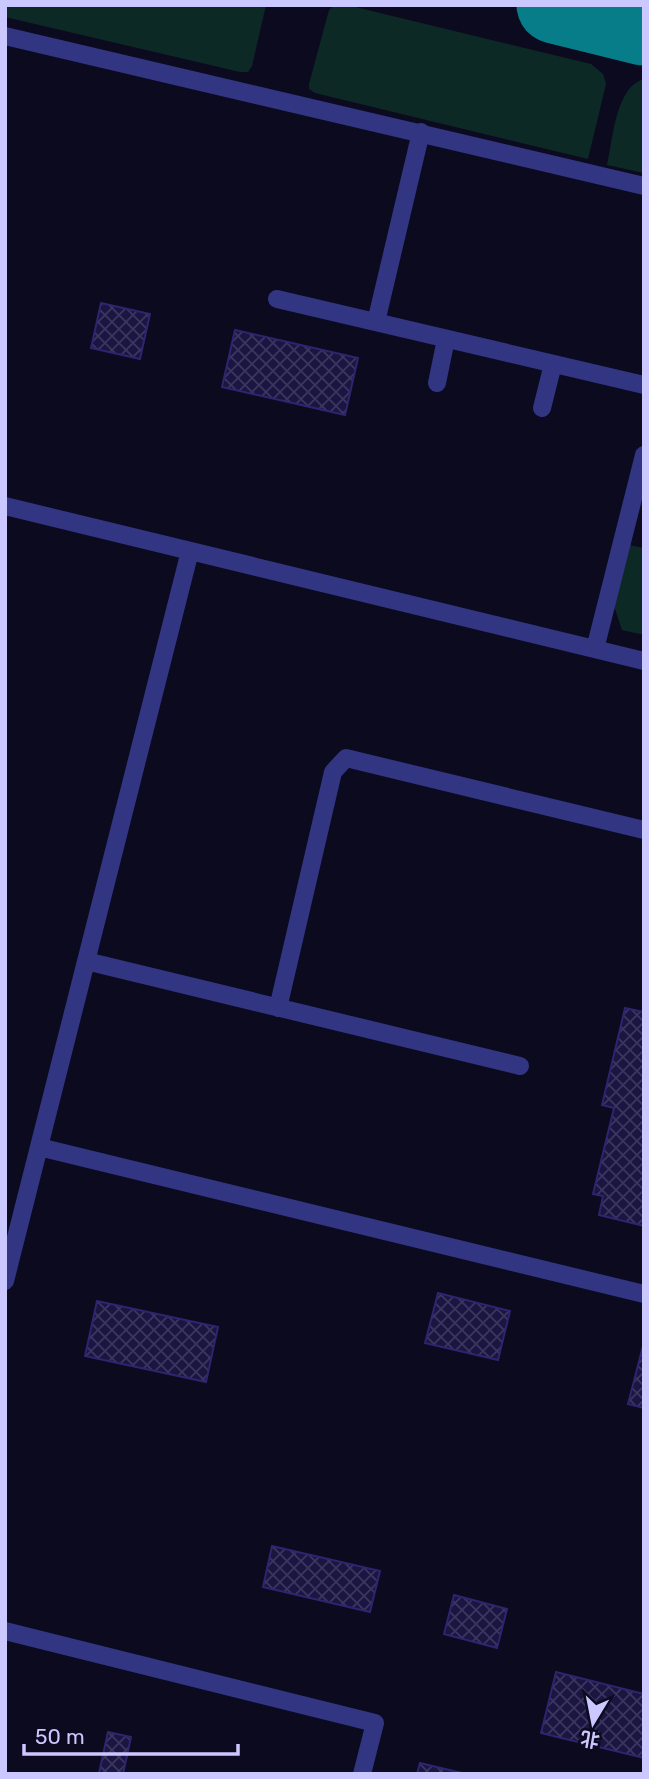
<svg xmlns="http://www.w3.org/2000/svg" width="649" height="1779" font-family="Rubik,'Noto Sans SC',sans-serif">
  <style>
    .grass { fill: #0d2926 }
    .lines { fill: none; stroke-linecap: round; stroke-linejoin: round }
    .taxiway { stroke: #067d89; stroke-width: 77 }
    .building { fill: url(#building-cross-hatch); stroke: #2d256f; stroke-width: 2 }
    .minor { stroke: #313582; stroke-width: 18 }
  </style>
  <defs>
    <pattern id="building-cross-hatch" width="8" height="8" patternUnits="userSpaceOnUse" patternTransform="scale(1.75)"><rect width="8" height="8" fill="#1a1541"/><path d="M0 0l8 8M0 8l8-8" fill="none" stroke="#3a365e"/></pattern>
  </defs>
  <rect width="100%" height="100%" fill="#0c0a1f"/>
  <path class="grass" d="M5,5H266L252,66L248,72H240L5,17Z
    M334,5H347L591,64L603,74L606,84L588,159L315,93L309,89V84L329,10Z
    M644,79V173L607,165C613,141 615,87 644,79Z
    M629,545L644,548V635L622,630L614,606Z"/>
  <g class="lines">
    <path class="taxiway" d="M555,5L644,27"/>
  </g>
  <path class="building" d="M101,303L150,314L140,359L91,348Z
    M235,330L358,358L345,415L222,387Z
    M625,1008L644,1012V1226L599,1215L603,1196L593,1194L614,1108L602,1105Z
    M438,1293L510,1311L498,1360L425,1343Z
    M97,1301L218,1327L206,1382L85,1356Z
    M644,1342V1408L628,1404Z
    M272,1546L380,1571L370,1612L263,1587Z
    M454,1595L507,1609L497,1648L444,1634Z
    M556,1672L644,1694V1758L541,1733Z
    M108,1732L131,1737L123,1774L99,1773Z
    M420,1763L466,1774H417Z"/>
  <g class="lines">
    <path class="minor" d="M5,36L644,186
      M277,299L644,385
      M376,322L421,132
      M437,383L446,339
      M542,408L553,364
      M5,506L644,661
      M595,649L644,455
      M86,961L520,1066
      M278,1008L333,772L346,758L644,830
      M39,1147L644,1294
      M5,1281L190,551
      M5,1631L375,1723L362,1774"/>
  </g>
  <rect width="649" height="1779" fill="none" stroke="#cac8ff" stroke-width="14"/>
  <g transform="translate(593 1723) rotate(190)" stroke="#0c0a1f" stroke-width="5" paint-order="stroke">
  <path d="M0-5L12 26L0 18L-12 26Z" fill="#cac8ff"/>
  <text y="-10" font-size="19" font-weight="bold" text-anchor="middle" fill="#cac8ff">北</text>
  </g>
  <path d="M24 1744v10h214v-10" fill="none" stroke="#cac8ff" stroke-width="3.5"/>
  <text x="35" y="1744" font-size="21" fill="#cac8ff" stroke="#0c0a1f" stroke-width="5" paint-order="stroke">50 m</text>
</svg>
